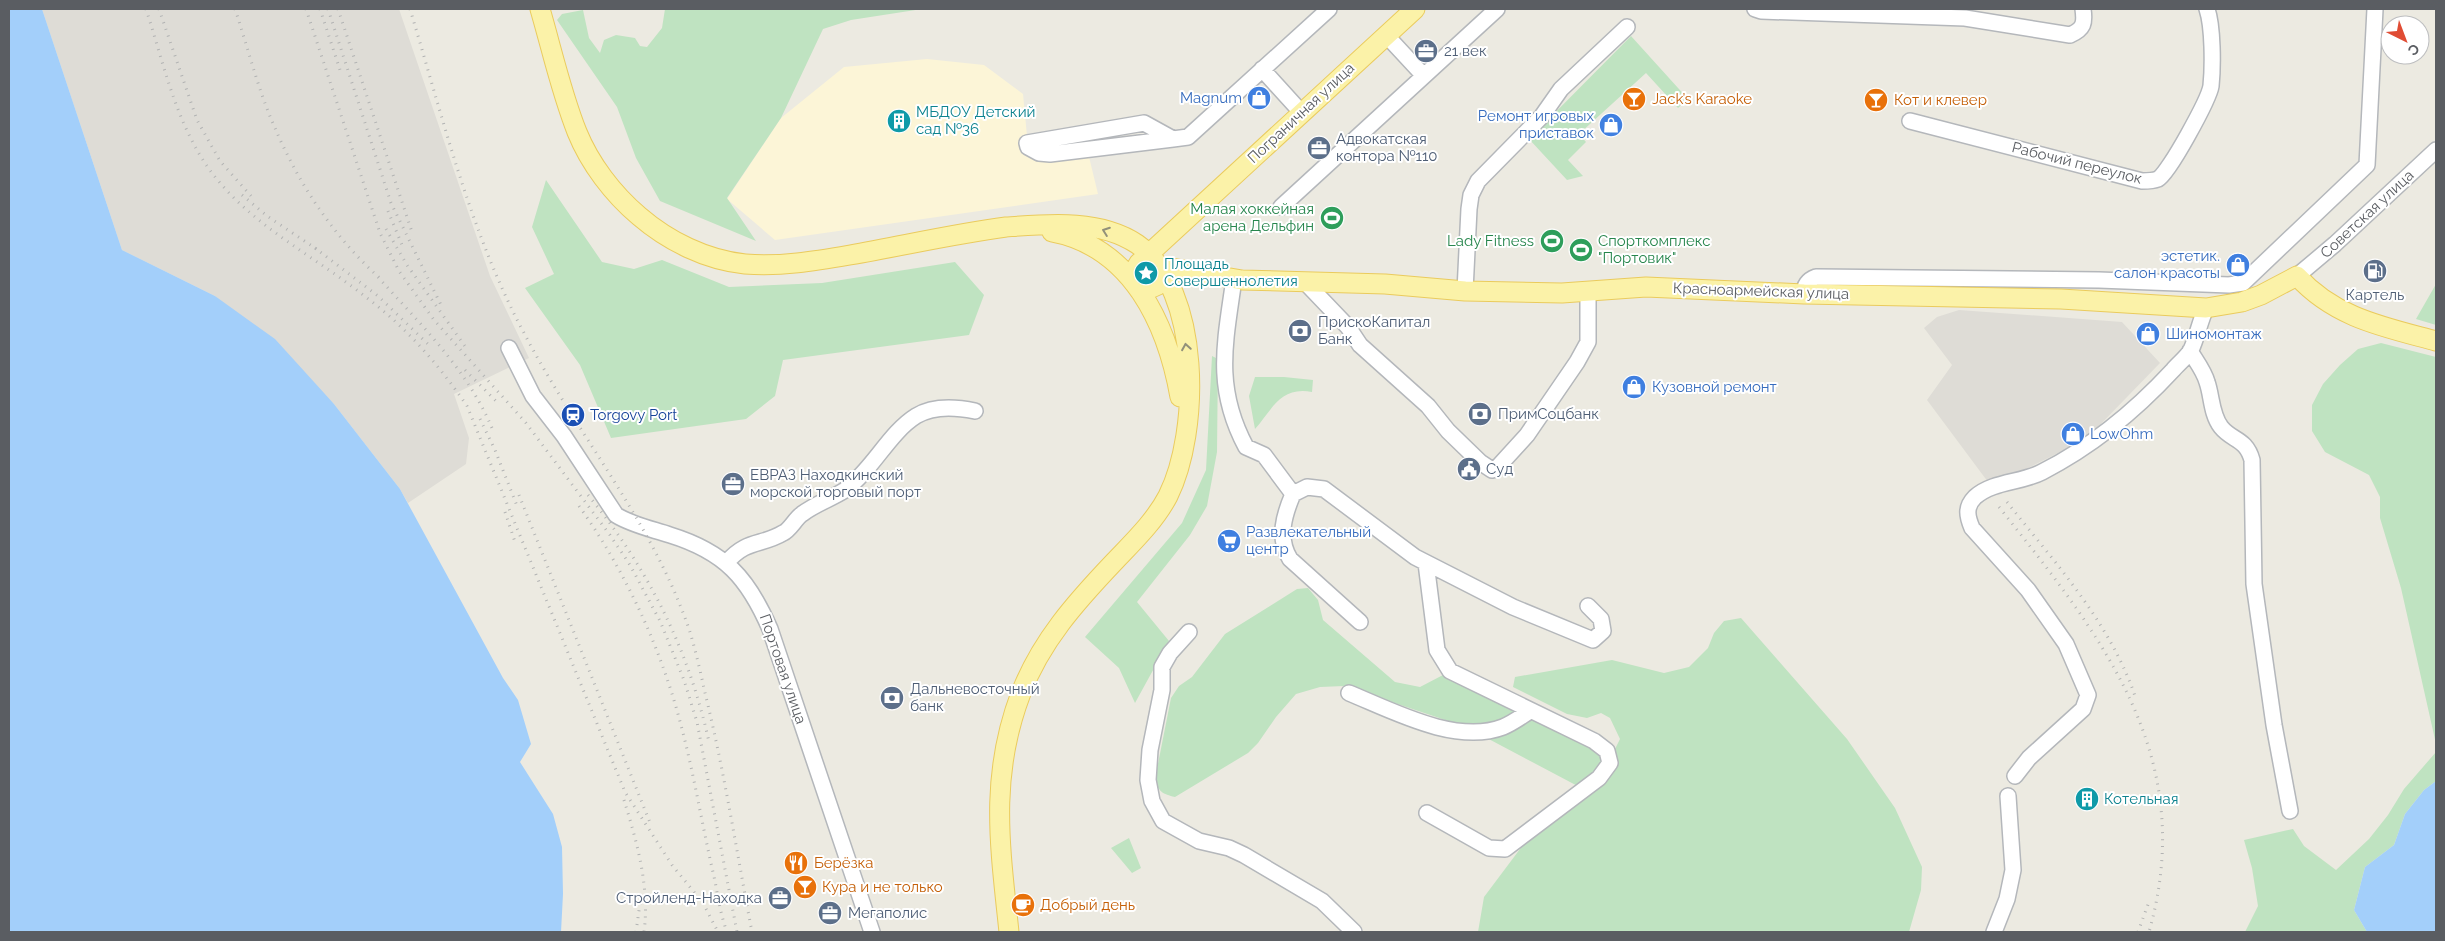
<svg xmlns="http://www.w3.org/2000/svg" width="2445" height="941" font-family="Raleway,sans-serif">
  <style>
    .commercial { fill: #fcf5d7 }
    .industrial { fill: #dedcd6 }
    .green { fill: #bfe3c1 }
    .water { fill: #a3cffa }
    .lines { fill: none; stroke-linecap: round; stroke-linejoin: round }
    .minor-casing { stroke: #b4b7bb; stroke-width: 18 }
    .major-casing { stroke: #eacb5d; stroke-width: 21 }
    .minor { stroke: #fff; stroke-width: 15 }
    .major { stroke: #fbf2a8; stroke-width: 19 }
    .rail { stroke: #b2b3b3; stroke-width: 3; stroke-dasharray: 1 6; stroke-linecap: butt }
    .oneway { stroke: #92917a }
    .labels { text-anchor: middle; stroke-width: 4; stroke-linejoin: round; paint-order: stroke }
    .service-label { font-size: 15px; fill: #4e5e75; stroke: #fff; text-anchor: start }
    .shop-label { font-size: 15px; fill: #366cbe; stroke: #fff; text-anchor: start }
    .food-label { font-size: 15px; fill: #c56008; stroke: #fff; text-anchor: start }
    .culture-label { font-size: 15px; fill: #0d838f; stroke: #fff; text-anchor: start }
    .street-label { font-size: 15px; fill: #5a5d62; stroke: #fff }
    .leisure-label { font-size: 15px; fill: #27864d; stroke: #fff; text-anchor: end }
    .transit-label { font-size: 15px; fill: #164399; stroke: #fff; text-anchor: start }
  </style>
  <rect width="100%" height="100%" fill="#eceae1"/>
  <path class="commercial" d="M927,59L984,65L1023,94L1027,136L1083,132L1098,194L775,240L727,199L781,118L844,67Z"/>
  <path class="industrial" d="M42,9H399L490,276L529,358L454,394L469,438L466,464L408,503L400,489L334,404L215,296L122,250Z
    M1959,310L2122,322L2160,363L2094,431L2074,445L2022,471L1988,482L1927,400L1952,365L1924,328L1937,317Z"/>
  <path class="green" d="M665,9H922L851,20L823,29L781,118L727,198L756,241L660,201L636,158L617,107L557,20L562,14L583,10L589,38L600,53L604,40L616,35L635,38L640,46L647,47L662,28Z
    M1631,36L1688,99L1678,108L1646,73L1579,134L1586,142L1568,160L1583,176L1567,180L1529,139Z
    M546,180L602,262L634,269L662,260L729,287L822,283L955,262L984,295L969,335L783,360L775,396L746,419L611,438L580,365L525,288L554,274L532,227Z
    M2436,284V325L2416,319Z
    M2381,343L2436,357V744L2401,588L2380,518V497L2369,475L2325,452L2312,431V405L2323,384L2340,365L2358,349Z
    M1212,356L1218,359L1217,452L1207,506L1190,535L1137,602L1169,641L1135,703L1119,668L1085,637L1182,523L1206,470Z
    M1255,377H1284L1313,380L1312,392C1280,386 1272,410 1255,429L1249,396Z
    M1308,588L1318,600L1323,620L1395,682L1420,687L1443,675L1602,754L1614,751L1620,739L1610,718L1601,713L1587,718L1567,714L1513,687L1515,677L1612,660L1664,673L1689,667L1708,648L1714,633L1724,621L1741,618L1847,739L1895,808L1922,867L1921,890L1909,932H1478L1484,897L1526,841L1575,806L1587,791L1466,727L1344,686L1320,687L1296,694L1276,717L1258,743L1248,753L1175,797C1163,794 1158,792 1155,779L1171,698L1179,686L1192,677L1225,634L1297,589Z
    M2436,752V781L2424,790L2405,814L2394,845L2365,867L2354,910L2367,932H2245L2258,906L2252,868L2244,840L2293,829L2304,846L2336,870L2369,839L2388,815L2404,789Z
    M1129,838L1141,868L1132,873L1111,848Z"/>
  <path class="water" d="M9,9H42L122,250L215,296L275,339L334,404L400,489L503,678L518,700L531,744L520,762L553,814L562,847L563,894L561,932H9Z
    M2436,781V932H2367L2354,910L2365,867L2394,845L2405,814L2424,790Z"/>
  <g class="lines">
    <g class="minor-casing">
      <path id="minor" d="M1755,9L1761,11L1965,18L2070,35C2084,29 2085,23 2083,9
        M1386,35L1424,76
        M1262,69L1301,112
        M1910,121L2142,181C2147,181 2153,181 2158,179C2169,173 2209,99 2211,86C2213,66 2213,27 2207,9
        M1173,139L1144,123L1027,143L1028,147L1039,153L1050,154L1173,139L1188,137L1329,9
        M1281,207L1497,9
        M2297,276L2335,244L2436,150
        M1234,279C1225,343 1214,387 1246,447L1264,455L1293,494
        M1305,282L1348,327L1360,345L1428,406L1448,431L1480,462L1492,470L1496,469L1527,435L1577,362L1588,342V291
        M1465,291L1469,209L1471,195L1478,181L1542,116L1561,89L1627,27
        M1804,294C1804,284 1808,280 1816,277L2099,280L2229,285L2243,283L2367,165L2375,9
        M509,348L533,396L564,436L616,515C632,525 652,529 670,535C725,552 748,578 770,629L872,932
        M2190,351C2196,361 2204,371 2207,382C2212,396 2211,414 2221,427C2232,441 2246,438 2252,460L2254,584L2274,725L2290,811
        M1293,494L1307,487L1324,489L1415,557L1513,607L1593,640L1603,631L1601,619L1588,606
        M1293,494C1284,515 1277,538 1290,559L1360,622
        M727,562C747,539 761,546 783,533C790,530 795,519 802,514C815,504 831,499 845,490C873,469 889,433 916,416C934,405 956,407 975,411
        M1426,563L1437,650L1450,671L1594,741L1607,751L1610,763L1599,778L1505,849L1489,848L1427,813
        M1189,632L1170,653L1162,667V690L1150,750L1148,780L1152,801L1163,821L1199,841L1229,848L1244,855L1322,901L1354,932
        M1349,693C1393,711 1456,745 1503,727C1513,723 1522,716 1530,711
        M2015,776L2029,758L2083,709L2088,695L2066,644L2028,590L1972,528C1967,516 1965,507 1975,497C1993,481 2021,483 2042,472C2091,447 2136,410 2173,370C2178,364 2187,357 2191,350C2197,337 2200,321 2206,308
        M1994,932L2007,899L2013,870L2008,796"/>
    </g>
    <g class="major-casing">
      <path id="major" d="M540,9C552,50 561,92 577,132C590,164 613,194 639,216C668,241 706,260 745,264C780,267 815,261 850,255C902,246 953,234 1006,227C1048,224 1100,219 1137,244C1202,290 1200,432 1168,496C1155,521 1133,542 1114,562C1076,602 1041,641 1021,693C989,777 1000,846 1009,932
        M1052,232C1132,247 1167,324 1180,397
        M1158,265L1162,273L1158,285L1147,290L1136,284L1133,273L1139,263L1415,9
        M1160,266L1242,280L1385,284L1465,291L1562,293L1646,287L1804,294L2061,299L2206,308L2242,302L2261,295L2297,276C2335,318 2384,327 2436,341"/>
    </g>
    <use href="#minor" class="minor"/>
    <use href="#major" class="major"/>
    <path class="rail" d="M146,9C164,64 176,125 212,173C252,226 316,257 367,298C407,328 439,365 467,406L625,792L672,865L703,903L718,932
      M159,9L197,120L220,161L252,197
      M235,9C248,48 258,90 275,128C299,185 336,240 383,281
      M306,9L380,233L399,271L434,320L526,423L610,535L630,565L660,621L684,680L697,722L737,932
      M320,9L341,73
      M328,9L391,203L441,305
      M338,9L412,232
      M410,9C443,118 470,232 524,333C576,433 652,521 689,629C696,651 701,675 706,697C725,775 737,854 752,932
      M242,195L267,216L321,252
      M388,211L402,245
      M386,229L407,265L467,349
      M315,248L378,296L431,347
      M378,277C421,325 470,372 494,433
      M465,370L499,404
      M480,419L495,450L517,506
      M519,495L651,825
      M588,495C648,568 689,650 709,742
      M2007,502C2055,563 2111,623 2136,699
      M579,506C626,572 662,650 682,729C695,779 703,830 715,881C718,898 721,916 727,932
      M1999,507C2102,637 2199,756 2149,932
      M505,512L516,545
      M624,800C637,842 650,888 644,932
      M636,932L641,896
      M2138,932L2150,899"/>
  </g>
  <defs><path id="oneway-chevron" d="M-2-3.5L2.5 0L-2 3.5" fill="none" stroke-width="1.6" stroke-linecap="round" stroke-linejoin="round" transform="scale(1.25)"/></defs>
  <g class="oneway">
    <use href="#oneway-chevron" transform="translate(1106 231) rotate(-160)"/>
    <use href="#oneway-chevron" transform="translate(1186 347) rotate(-99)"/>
  </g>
  <defs>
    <g id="office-disc" transform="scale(1.25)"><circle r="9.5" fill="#5c6f8a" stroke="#fff"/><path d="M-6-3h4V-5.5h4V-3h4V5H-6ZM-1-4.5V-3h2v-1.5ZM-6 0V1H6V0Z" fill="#fff"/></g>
    <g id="shop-disc" transform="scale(1.25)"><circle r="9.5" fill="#3f7fe0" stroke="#fff"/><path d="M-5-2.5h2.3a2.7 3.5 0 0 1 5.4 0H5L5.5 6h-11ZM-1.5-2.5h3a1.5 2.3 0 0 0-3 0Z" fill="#fff"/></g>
    <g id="bar-disc" transform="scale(1.25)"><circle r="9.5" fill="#e8710a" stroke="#fff"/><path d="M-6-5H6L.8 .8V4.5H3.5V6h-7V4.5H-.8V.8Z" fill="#fff"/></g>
    <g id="building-disc" transform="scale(1.25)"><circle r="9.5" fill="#0f9aa8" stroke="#fff"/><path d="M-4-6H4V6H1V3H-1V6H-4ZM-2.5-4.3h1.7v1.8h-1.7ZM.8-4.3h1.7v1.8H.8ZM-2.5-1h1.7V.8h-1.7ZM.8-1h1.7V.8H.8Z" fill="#fff"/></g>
    <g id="stadium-disc" transform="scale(1.25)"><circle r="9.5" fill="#2e9e5b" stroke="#fff"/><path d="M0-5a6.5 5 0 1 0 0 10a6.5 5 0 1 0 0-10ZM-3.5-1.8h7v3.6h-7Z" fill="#fff"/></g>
    <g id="fuel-disc" transform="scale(1.25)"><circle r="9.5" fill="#5c6f8a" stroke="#fff"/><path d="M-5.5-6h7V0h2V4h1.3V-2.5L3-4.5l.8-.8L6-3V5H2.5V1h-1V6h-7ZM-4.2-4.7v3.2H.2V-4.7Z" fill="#fff"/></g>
    <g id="sight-disc" transform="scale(1.25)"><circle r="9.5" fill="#0f9aa8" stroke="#fff"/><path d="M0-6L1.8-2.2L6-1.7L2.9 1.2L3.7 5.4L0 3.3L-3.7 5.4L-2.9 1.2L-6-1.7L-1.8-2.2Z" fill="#fff"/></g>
    <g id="bank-disc" transform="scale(1.25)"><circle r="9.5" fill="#5c6f8a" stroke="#fff"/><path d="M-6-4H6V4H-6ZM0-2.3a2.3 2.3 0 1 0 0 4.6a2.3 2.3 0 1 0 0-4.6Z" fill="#fff"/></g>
    <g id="station-disc" transform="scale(1.25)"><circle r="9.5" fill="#1a4fb4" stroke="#fff"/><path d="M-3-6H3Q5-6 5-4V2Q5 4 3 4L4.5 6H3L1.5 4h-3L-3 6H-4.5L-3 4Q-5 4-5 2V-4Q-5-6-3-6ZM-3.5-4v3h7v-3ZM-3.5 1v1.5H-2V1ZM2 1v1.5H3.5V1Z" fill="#fff"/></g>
    <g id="civic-disc" transform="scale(1.25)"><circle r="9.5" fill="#5c6f8a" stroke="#fff"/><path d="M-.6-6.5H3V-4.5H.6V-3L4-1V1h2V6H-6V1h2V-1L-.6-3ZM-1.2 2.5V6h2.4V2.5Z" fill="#fff"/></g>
    <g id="supermarket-disc" transform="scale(1.25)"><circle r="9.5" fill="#3f7fe0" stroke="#fff"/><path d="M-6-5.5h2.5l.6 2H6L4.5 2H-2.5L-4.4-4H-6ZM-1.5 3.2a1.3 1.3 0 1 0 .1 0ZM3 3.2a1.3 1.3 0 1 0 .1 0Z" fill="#fff"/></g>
    <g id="restaurant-disc" transform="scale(1.25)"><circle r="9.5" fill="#e8710a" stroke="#fff"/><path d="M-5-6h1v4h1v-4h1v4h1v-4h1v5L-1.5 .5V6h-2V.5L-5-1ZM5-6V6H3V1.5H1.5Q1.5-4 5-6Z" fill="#fff"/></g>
    <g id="cafe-disc" transform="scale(1.25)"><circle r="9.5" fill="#e8710a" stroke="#fff"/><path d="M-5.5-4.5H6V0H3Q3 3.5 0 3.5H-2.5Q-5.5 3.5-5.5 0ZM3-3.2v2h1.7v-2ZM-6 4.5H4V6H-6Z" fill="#fff"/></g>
  </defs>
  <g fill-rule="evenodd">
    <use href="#office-disc" x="1426" y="51"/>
    <use href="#shop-disc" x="1259" y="98"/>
    <use href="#bar-disc" x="1634" y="99"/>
    <use href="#bar-disc" x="1876" y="100"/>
    <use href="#building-disc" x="899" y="121"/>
    <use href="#shop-disc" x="1611" y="125"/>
    <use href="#office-disc" x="1319" y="148"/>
    <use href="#stadium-disc" x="1332" y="218"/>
    <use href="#stadium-disc" x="1552" y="241"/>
    <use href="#stadium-disc" x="1581" y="250"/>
    <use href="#shop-disc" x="2238" y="265"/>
    <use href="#fuel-disc" x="2375" y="271"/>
    <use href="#sight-disc" x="1146" y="273"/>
    <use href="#bank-disc" x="1300" y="331"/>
    <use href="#shop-disc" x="2148" y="334"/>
    <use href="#shop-disc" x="1634" y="387"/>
    <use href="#bank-disc" x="1480" y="414"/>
    <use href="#station-disc" x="573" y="415"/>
    <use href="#shop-disc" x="2073" y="434"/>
    <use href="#civic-disc" x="1469" y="469"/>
    <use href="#office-disc" x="733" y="484"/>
    <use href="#supermarket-disc" x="1229" y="541"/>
    <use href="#bank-disc" x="892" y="698"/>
    <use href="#building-disc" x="2087" y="799"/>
    <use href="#restaurant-disc" x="796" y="863"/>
    <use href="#bar-disc" x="805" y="887"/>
    <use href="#office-disc" x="780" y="898"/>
    <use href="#cafe-disc" x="1023" y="905"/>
    <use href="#office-disc" x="830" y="913"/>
  </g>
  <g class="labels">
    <g class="service-label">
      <text x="1444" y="56">21 век</text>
      <text x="1336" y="144">Адвокатская<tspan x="1336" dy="17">контора №110</tspan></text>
      <text x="2375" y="300" text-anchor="middle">Картель</text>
      <text x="1318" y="327">ПрискоКапитал<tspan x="1318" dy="17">Банк</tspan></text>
      <text x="1498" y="419">ПримСоцбанк</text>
      <text x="1486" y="474">Суд</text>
      <text x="750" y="480">ЕВРАЗ Находкинский<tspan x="750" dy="17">морской торговый порт</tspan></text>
      <text x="910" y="694">Дальневосточный<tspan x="910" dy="17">банк</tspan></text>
      <text x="762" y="903" text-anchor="end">Стройленд-Находка</text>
      <text x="848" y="918">Мегаполис</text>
    </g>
    <g class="shop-label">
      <text x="1242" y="103" text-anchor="end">Magnum</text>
      <text x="1594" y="121" text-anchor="end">Ремонт игровых<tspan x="1594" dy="17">приставок</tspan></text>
      <text x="2220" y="261" text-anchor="end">эстетик.<tspan x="2220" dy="17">салон красоты</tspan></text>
      <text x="2166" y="339">Шиномонтаж</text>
      <text x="1652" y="392">Кузовной ремонт</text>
      <text x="2090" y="439">LowOhm</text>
      <text x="1246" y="537">Развлекательный<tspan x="1246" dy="17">центр</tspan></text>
    </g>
    <g class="food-label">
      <text x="1652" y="104">Jack’s Karaoke</text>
      <text x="1894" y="105">Кот и клевер</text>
      <text x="814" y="868">Берёзка</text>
      <text x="822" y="892">Кура и не только</text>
      <text x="1040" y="910">Добрый день</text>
    </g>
    <g class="culture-label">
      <text x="916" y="117">МБДОУ Детский<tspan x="916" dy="17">сад №36</tspan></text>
      <text x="1164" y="269">Площадь<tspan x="1164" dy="17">Совершеннолетия</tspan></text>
      <text x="2104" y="804">Котельная</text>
    </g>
    <g class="street-label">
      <text transform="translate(1301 113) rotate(-43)" y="5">Пограничная улица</text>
      <text transform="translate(2077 163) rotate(14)" y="5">Рабочий переулок</text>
      <text transform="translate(2367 214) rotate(-43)" y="5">Советская улица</text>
      <text transform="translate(1761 291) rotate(2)" y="5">Красноармейская улица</text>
      <text transform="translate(783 669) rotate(71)" y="5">Портовая улица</text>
    </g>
    <g class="leisure-label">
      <text x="1314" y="214">Малая хоккейная<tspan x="1314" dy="17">арена Дельфин</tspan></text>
      <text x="1534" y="246">Lady Fitness</text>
      <text x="1598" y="246" text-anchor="start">Спорткомплекс<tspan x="1598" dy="17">"Портовик"</tspan></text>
    </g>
    <g class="transit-label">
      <text x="590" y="420">Torgovy Port</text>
    </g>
  </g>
  <rect width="2445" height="941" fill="none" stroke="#5a5d62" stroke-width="20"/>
  <g transform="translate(2405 40) rotate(138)"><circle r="24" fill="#ffffff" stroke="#bdbec0"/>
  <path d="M0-4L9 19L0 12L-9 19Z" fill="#e04c34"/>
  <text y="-8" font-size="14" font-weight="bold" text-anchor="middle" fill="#5a5d62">С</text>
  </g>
</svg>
